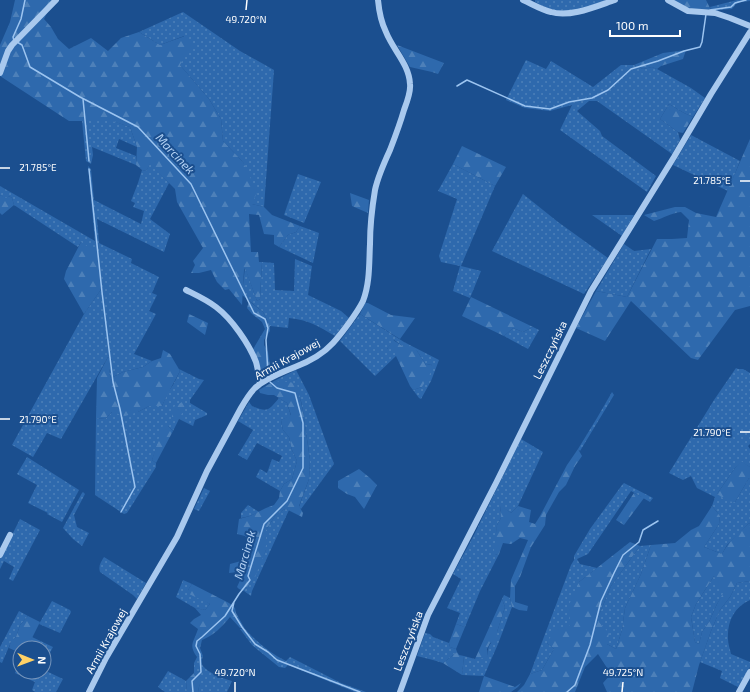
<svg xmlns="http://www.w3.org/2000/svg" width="750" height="692" font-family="'Exo 2',sans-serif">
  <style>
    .grass { fill: url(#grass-dots) }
    .forest { fill: url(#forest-firs); fill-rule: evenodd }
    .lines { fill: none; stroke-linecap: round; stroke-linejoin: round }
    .stream { stroke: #9cc4f0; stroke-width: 1.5 }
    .minor { stroke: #a9c9ee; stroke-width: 6 }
    .ticks { fill: none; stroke: #fff; stroke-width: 1.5 }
    .labels { text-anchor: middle; stroke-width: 4; stroke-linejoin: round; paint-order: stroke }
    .street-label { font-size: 11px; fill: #fff; stroke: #1b4f8f }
    .water-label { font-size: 12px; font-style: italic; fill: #b5d3f5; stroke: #1b4f8f }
    .ticks-label { font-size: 10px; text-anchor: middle; fill: #fff; stroke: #1b4f8f; stroke-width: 4; stroke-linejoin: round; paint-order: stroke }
  </style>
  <defs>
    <pattern id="grass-dots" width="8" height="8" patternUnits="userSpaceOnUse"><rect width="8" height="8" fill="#2e69ad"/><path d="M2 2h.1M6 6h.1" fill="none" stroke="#4d80b9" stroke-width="1.8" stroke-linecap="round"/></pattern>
    <pattern id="forest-firs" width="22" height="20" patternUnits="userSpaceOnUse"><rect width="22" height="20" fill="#2e69ad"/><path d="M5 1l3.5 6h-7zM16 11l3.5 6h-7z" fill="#4d80b9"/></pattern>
  </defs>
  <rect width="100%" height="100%" fill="#1b4f8f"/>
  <path class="grass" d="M535,0H606C593,5 573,13 559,11C550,10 542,6 535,2Z
    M737,0H750V1L740,2L736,4L732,9L719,10L716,12L711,10L710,7Z
    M183,12L240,51L274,70L264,207L252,204L243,162L223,141L221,119L209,99L180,65L184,36L160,45L139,32Z
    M526,60L546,69L551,61L593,87L621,65H634L643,69L652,67L657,69L691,88L705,98L693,117L684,113L669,104L660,119L678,132L680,140L672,154L597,101H589L577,111L600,131L602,136L656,176L647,192L560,130L572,105L550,111L525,108L506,100Z
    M82,121H113L130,127L137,147L119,139L116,148L136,156V165L92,147L93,155L91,164L86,161Z
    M691,135L740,161L728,191L673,165Z
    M150,163L169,183L150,219L170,234L164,252L97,219L99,243L132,259L131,263L159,277L152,293L157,295L149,311L156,314L134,354L152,361L143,367L123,372L111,378L109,373L112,360L108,357L61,439L47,433L33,457L12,445L84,314L102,288L81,242L78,247L14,205L12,198L9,196L6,199L0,195V186L95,241L88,166L91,169L94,200L141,224L144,211L133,207L135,203L131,201L138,183L142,170L146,171Z
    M453,164L495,186L461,266L481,271L470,298L453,291L460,266L441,262L439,256L457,199L438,191Z
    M298,174L321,182L304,223L284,215Z
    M523,194L558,222L608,258L584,294L492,251Z
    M592,215H634L622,236Z
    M300,226L319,233L313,263L279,247L288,235L296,232Z
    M624,244L634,251L651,249L627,297L596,291Z
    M295,259L312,266L308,295L341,311L349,318L335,336C318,326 309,320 289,318L288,328L270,326L263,312L242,295L245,267L257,301L260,299L262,262L274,263L275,290L294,291Z
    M360,314L404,342L439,360L431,381L421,399L419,398L413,390L422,387L432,364L426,365L417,351L404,347L394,340L387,349H396V356L375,376L340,341Z
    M533,327L539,330L528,349L504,336L513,328L523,332Z
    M736,368L738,369H743L750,373V444L748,446L750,449V467L741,462L735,468L717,494L735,502L749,478L750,479V523L748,524L727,545L722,554L704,547L719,524L720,516L712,506L715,497L697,488L691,476L683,480L669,473L714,400Z
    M179,369L199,379L204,380L190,400V403L207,413V415L195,420L193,426L179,419L173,431L168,426L158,444L152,460L156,463V467L127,513L124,514L95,495L96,418L105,419L112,412H138L149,406H162L168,392L173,385L180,371Z
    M296,370L309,395L334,464L301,509L299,507L309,479L310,460L303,411L301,401L294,383H282L274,381Z
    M612,392L614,395L580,451L578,449L597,418Z
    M279,398L287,403L291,416L281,420L283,430L289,437L292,450L297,461L292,479L284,484L280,491L256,477L260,469L267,473L272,459L279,462L282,456L257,443L247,460L238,455L253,430L238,421L249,402L252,406C268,413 269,410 279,398Z
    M521,439L543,452L518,506L511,513L500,506L501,518L497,525L495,555L499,554L480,591L465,627L456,624L460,613L447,608L461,579L453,574L474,535Z
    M27,457L79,490L62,522L47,514L48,513L28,503L37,485L17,474Z
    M624,483L653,498L650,502L631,491L588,554L577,559L580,564L597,568L579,582L571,625L547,643L554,649L542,670L530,674L571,565L574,560V556L590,529L622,485Z
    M204,488L210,491L199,511L194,509Z
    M83,492L85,494L74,515L77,527L89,533L82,546L73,539L63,528L82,493Z
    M248,505L259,512L250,516L241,518V513Z
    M286,509L289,510L252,591L251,596L244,591L250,582L266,550V530L275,516L283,510Z
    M20,519L40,530L13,581L9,579L14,567L4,561L0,569V559Z
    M651,545L641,574L625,608L622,630L616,649L607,644L597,620L611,586L640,546Z
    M104,557L146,583L137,599L133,595L100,572C98,566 101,562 104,557Z
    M714,576L726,590L717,604L709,622L702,632L699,644L695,642L691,617L696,604Z
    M183,580L192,584L188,590L210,604L205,610L195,608L176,597Z
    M750,581V600C734,607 727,622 728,639C728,644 730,649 731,654L750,662V667L738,687L720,678L722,671L700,662L711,631L720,610L730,597L737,583Z
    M504,595L510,598L512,607L498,644L484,676L462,675L464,656L475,659L488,656C487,646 490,644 497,636V632L505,607L502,599Z
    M52,601L70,610L71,612L60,633L39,624Z
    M19,611L28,616L20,625L16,637L11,642L2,663L0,662V647Z
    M240,629H245C257,642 270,653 286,661L290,657L341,683L366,692H355L288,665L285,668L279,667L252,645Z
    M425,633L430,634L433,637L449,643L450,647L456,649L457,652L443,663L433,660L417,656Z
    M32,637L53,647L44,664V648H27Z
    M203,656C202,659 201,663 203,666C208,673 224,679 232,681L227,692H198L199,687L201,678L194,673V663L197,657Z
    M20,662V672H44V670L63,679L56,692H35L32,690L35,682L15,673Z
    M168,671L186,681L187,692H165L158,687Z"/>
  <path class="forest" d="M15,0H53L51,5L44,19L51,27L58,39L69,49L91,38L108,51L121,38L139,32L160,45L185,36L193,44L180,65L209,99L221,119L223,141L243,162L257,192L252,204L264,207L272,215L300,226L296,232L288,235L279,247L274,244V235L264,234L259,215L249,214L251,252H258L259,262H262L260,299L257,301L245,268L244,270L242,305L229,289L225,290L217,282L211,270L199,273H191L195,265L193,261L203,248L177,202L175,189L150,164L146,171L142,170L136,165L137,147L130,127L112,121H69L0,76V45L10,22Z
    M672,0H706L711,10L690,9Z
    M397,45L444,63L438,74L432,72L410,67Z
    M686,50L683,59L661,66L657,69L652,67L643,69L634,65L663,53Z
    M669,104L684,113L693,117L683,133L678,132L660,119Z
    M750,139V306L735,310L698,360L691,358L631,301L605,341L576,328L596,291L627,297L657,239H672L687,238L689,220L681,212C671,213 664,218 654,221L644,215L675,207H685L696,213L716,217Z
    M462,146L506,167L495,186L453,164Z
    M350,193L369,200L368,213L352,206Z
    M0,195L6,198L9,196L12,198L14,205L2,215L0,213Z
    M81,242L97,253L100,260L102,288L84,314L64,279L66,271Z
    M471,297L533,327L523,332L513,328L504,336L462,316Z
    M249,301L263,312L270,326V331L264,340V345L268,352L271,372H264L259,367L252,351L265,329L262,322L252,314L247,308Z
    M365,303H368L391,315L415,318L400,339L360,314Z
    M189,314L208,323L205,335L187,322Z
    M393,340L404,347L411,346L417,351L426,365L432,364L430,374L422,387L413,390L410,386L396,356V349H387Z
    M163,350L170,354L180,371C174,383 167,394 162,406H149L138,412L125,416L112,412L105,419L96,418L97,378L108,357L112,360L109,373L111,378L123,372L143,367L152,361L161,358Z
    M274,381C281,382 290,381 297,384L303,411L310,460L309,479L299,506L303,513L302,517L286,509L283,510L275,516L266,530V550L253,582L250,583L244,591L239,589L237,587L243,574L237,572L229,573L230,564L245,560L248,554L246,547L253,545L245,536L237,534L239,519L250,516L266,508L274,505L279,498L280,491L284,484L292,479L297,461L292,450L289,437L283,430L281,420L291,415L287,403L274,395H268L260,393L259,390Z
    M182,402L186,405L179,419L172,421V408Z
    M163,425L168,426L173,431L156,463L152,460Z
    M578,449L582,456L575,466L566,485L559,492L546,515L545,525L531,547L520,577L515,586V602L528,606L527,611L519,610L512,607L510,598L511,580L528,540L520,538L511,544L503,543L499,554L495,555L494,550L497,525L501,518L500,505L511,513L518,506L531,510L529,522L535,524L540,516L567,465Z
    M741,461L750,467V479L749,478L735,502L731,503L717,494L735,468Z
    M359,469L370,478L377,485L364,509L355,497L347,494L338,488V481Z
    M634,493L644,498L624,525L616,520Z
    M712,506L720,516L719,524L704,547L722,554C729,541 737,534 748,524L750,523V581L737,583L730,597L720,610L711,631L699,665L692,692H607L603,683L611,674L598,654L585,667L575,692H517L524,685L530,674L542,670L554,649L547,643L555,629L571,625L568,607L579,582L630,542L640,546L611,586L597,620L609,633L607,644L616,649L622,630L625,608L641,574L651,545L675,543L691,530L699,526ZM714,576L719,589L725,590L717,604L709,622L702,632L699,644L695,642L691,617L696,604Z
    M192,584L229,603L235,608L236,613L245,629L240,628L230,617C222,627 214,635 202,640L200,648L203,656L197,657C188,645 194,642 198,629L190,623L194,619L201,615L195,608L205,610L210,604L189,594L188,590Z
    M502,599L505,607L497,632V636L495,642L490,643L487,649L488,656L485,658L475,659Z
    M28,616L40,622L27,648H20V653L9,648L11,641L16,637L20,625Z
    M456,624L465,627L456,649L450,647L449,643Z
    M457,652L459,655L464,656L462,675L446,665L443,663Z
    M194,673L202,678L199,687L198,692H187L186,681Z
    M484,676L515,687L521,683L518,687L511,692H479Z"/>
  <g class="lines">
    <path class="stream" d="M710,10L731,7L735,3L746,0
      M14,41L13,37L21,19L25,0
      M17,42L22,45L30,67L80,97L138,127L191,184L254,313L265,319L268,328L266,340L268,374
      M457,86L467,80L525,106L550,109L569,102L592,98L608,90L631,69L658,61L684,51L700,47L702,42L706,14
      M83,99L89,161
      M89,169L102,292L113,382L120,409L135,487L121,512
      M234,602L232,611L242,627L255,644L268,652L277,660L360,692
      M193,692L192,681L201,672L200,654L196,646L197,641L202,637L225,616L239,594L250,580L248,576L264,524L287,501L303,468V423L295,393L277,388L270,382
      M567,692L575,685L590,645L601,601L614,573L623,555L639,542L643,530L658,521"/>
    <path class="minor" d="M523,0C532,4 542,10 551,12C570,18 597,6 615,0
      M668,0L688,11L715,13L730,18L750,26
      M0,73L8,51L12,45L56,0
      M186,290C196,295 207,300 216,307C232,319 249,344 256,362C258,369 259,377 260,384
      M0,555L10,535
      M89,692L106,658L177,537L207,471L241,408C245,401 249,394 255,388C266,378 281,373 295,367C308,362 323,354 333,343C342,333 357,313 363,301C370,283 369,263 370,244C370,226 372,208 375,190C378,176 384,163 390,150C395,137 400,124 404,110C407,102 411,92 410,84C409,64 393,50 386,32C381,22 379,11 378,0
      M400,692L428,615L496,483L591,291L674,157L711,94L750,32
      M739,692L750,672"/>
  </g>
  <path class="ticks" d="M246,10L247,0M0,168H10M740,181H750M0,419H10M740,432H750M235,692V682M622,692L623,682"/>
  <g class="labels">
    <g class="street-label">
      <text transform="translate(550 350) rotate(-64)" y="4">Leszczyńska</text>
      <text transform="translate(287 359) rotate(-29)" y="4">Armii Krajowej</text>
      <text transform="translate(106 641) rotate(-61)" y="4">Armii Krajowej</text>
      <text transform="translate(408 641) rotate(-69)" y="4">Leszczyńska</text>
    </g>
    <g class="water-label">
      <text transform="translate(175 154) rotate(47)" y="4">Marcinek</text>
      <text transform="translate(245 555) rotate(-74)" y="4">Marcinek</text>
    </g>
  </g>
  <g class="ticks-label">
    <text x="246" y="23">49.720°N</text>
    <text x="38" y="171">21.785°E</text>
    <text x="712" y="184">21.785°E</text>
    <text x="38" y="423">21.790°E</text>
    <text x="712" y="436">21.790°E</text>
    <text x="235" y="676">49.720°N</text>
    <text x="623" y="676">49.725°N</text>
  </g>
  <g transform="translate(32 660) rotate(91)"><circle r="19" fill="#1b4f8f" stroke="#7695bc"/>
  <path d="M0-3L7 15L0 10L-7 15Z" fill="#ffd166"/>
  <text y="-6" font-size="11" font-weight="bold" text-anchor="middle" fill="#ffffff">N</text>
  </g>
  <path d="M610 30v6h70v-6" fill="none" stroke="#ffffff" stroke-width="2"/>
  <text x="616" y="30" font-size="12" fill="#ffffff" stroke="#1b4f8f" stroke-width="3" paint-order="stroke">100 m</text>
</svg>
